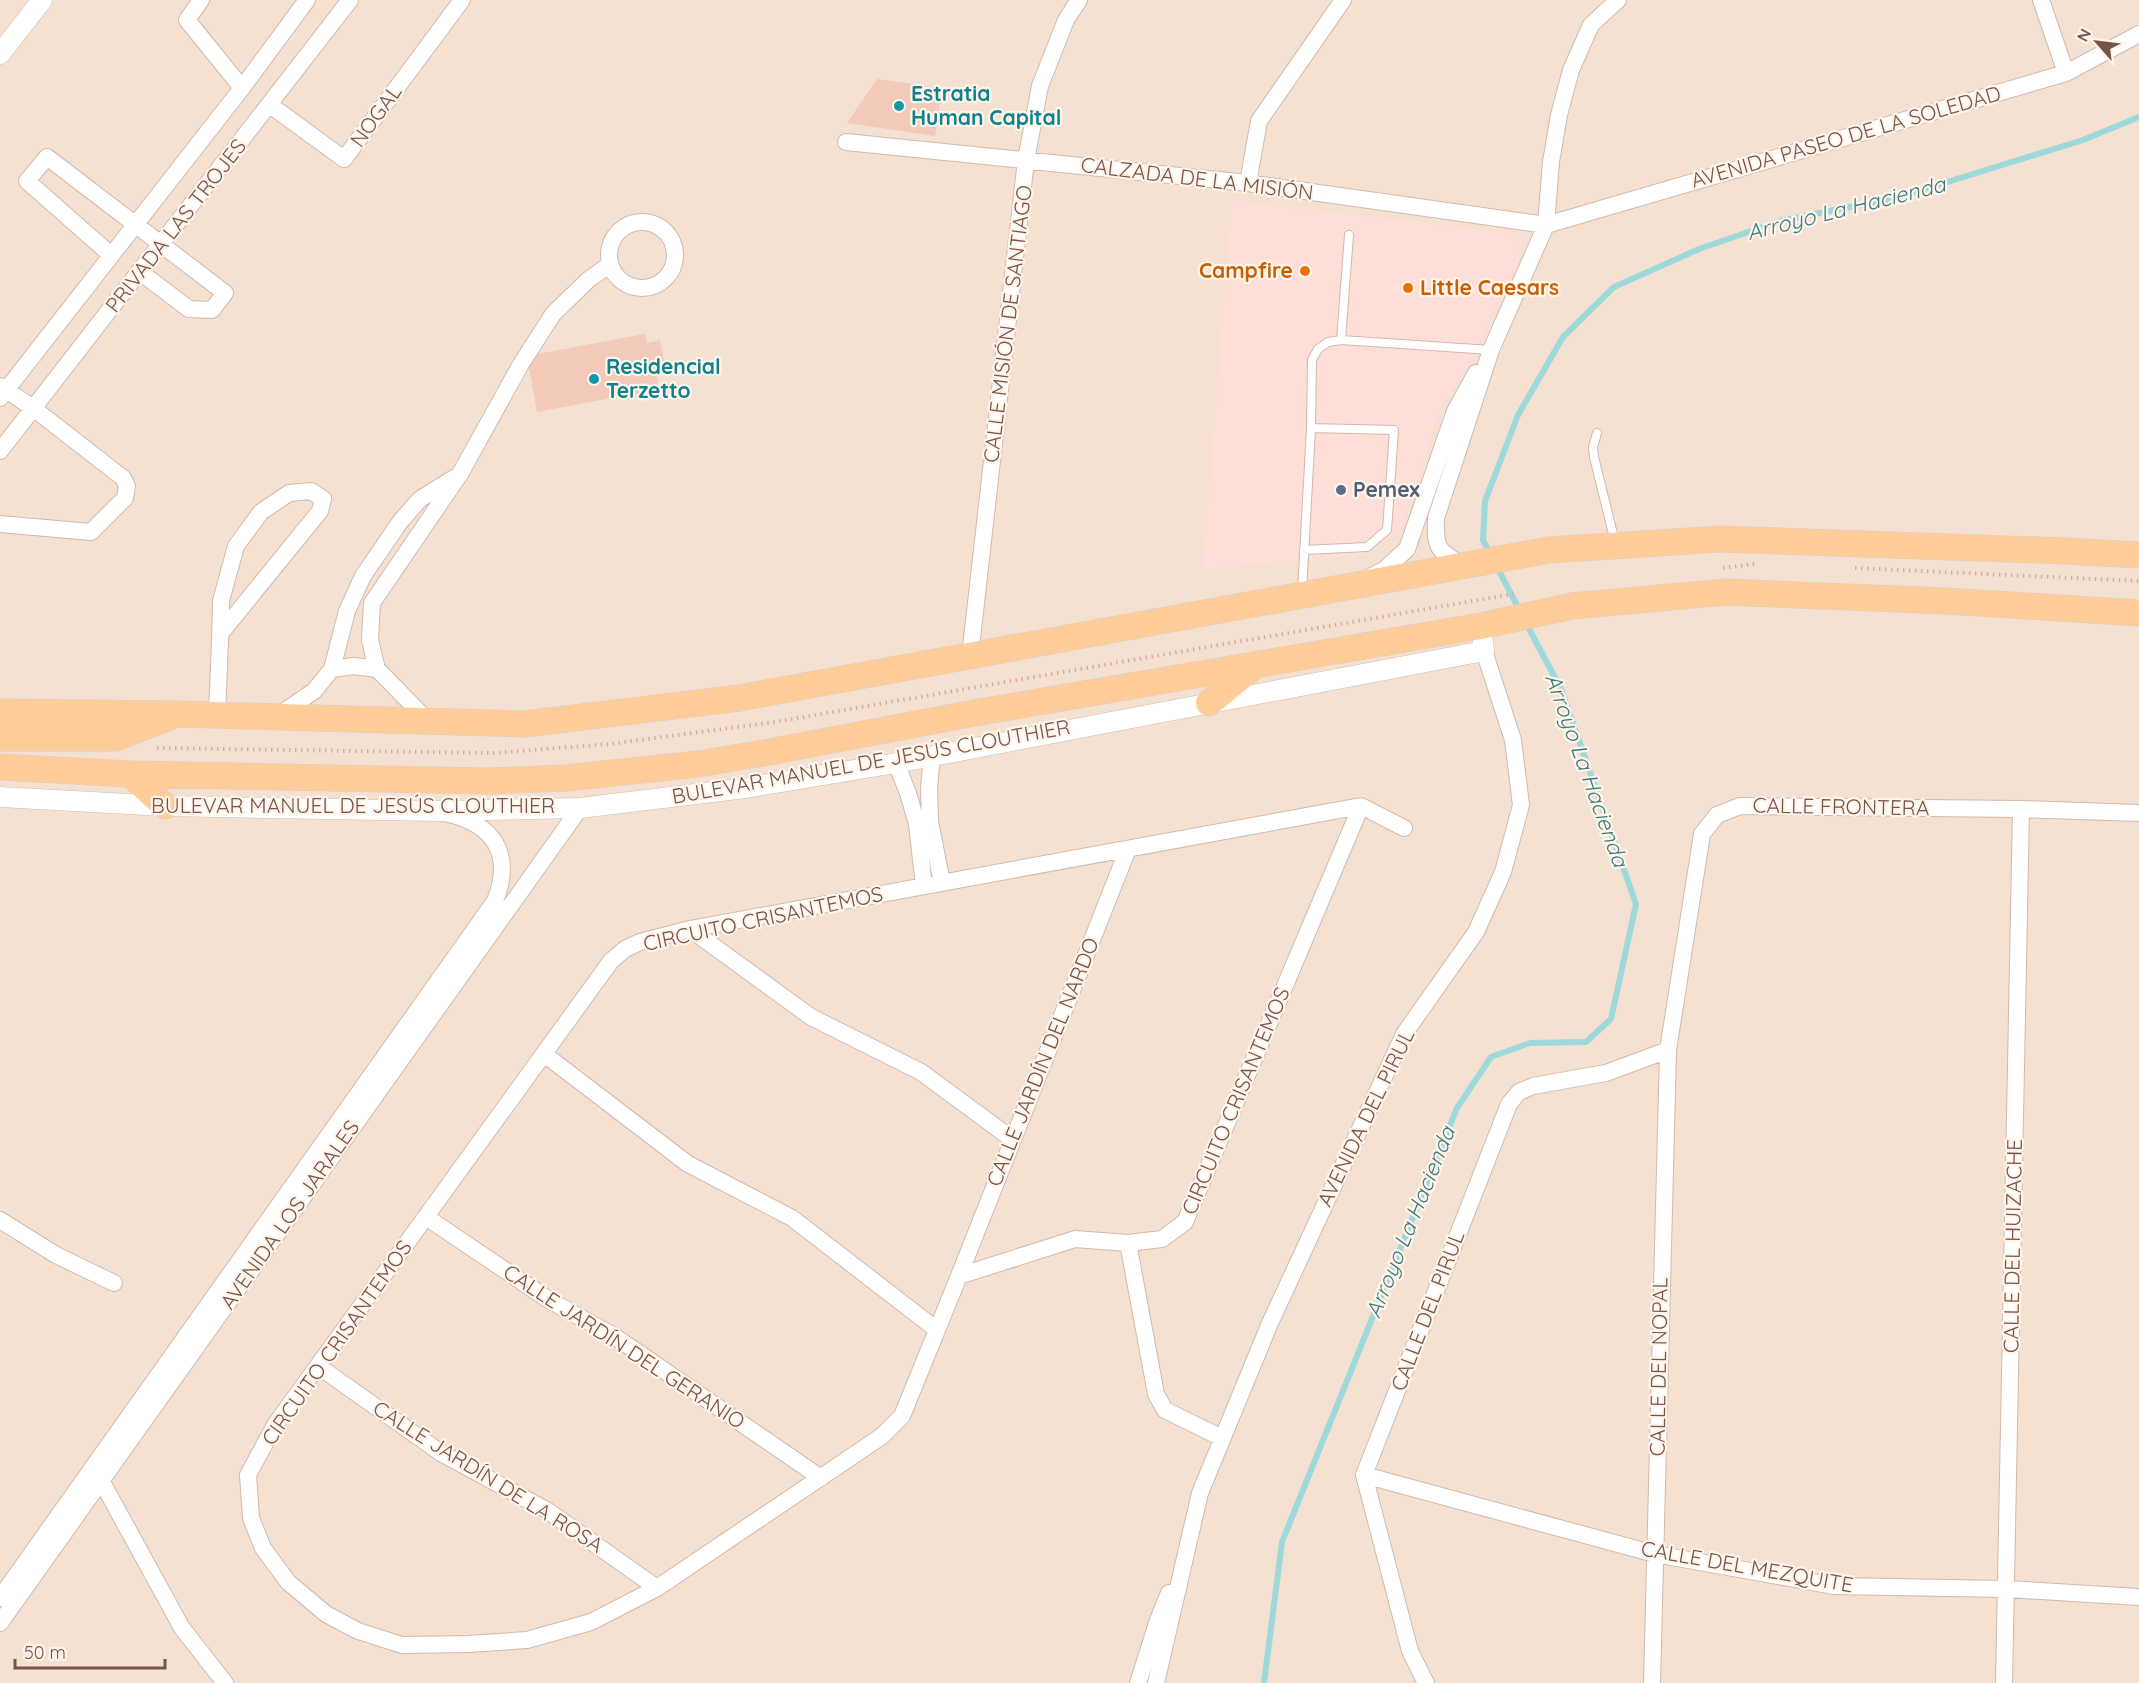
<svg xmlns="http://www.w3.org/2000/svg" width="2139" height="1683" font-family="Quicksand,sans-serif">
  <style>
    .residential { fill: #f5e1d2 }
    .commercial { fill: #feded7 }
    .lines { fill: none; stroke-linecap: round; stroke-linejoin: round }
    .stream { stroke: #9dd8da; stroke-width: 6 }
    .building { fill: #f4caba }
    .service-casing { stroke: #d1b9ac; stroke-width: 10 }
    .minor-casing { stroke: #d1b9ac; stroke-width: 18 }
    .tertiary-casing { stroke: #d1b9ac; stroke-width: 21 }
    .primary-casing { stroke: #d9cfcc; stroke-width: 27 }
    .path { stroke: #d9ad9d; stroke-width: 4; stroke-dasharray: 1.5 4.5; stroke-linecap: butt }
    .service { stroke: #fff; stroke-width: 8 }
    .minor { stroke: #fff; stroke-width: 16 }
    .tertiary { stroke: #fff; stroke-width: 20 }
    .primary { stroke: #ffcd99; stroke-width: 26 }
    .culture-dot { fill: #0f9aa8; stroke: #fff5eb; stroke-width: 2 }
    .food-dot { fill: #e8710a; stroke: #fff5eb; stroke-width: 2 }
    .service-dot { fill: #5c6f8a; stroke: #fff5eb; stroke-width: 2 }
    .labels { text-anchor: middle; stroke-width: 4.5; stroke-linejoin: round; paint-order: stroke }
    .culture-label { font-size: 21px; font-weight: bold; fill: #0d838f; stroke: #fff5eb; text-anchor: start }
    .street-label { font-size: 21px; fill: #775348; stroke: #fff5eb }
    .food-label { font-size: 21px; font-weight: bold; fill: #c56008; stroke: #fff5eb; text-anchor: end }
    .service-label { font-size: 21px; font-weight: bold; fill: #4e5e75; stroke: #fff5eb; text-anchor: start }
    .water-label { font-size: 22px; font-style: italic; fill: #3b7a7d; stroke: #fff5eb }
  </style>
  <rect width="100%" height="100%" fill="#fdf0e4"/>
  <path class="residential" d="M0,0H2139V1683H0Z"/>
  <path class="commercial" d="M1232,201L1508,232L1516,239L1521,249L1518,264L1486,325L1476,352L1442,406L1402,529L1381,545L1361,555L1203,569Z"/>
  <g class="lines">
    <path class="stream" d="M1491,555L1483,540L1485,501L1518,415L1563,337L1614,287L1699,249L1780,221L1899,197L2083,140L2139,117
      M1497,567L1520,611
      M1264,1683L1282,1542L1457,1108L1491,1057L1530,1043L1586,1042L1611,1019L1636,904L1561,689L1526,623"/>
  </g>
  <path class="building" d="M877,79L942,88L935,136L847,123Z
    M645,334L647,343L660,340L665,367L656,368L659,389L537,412L527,356Z"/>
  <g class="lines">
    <g class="service-casing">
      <path id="service" d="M1341,340L1349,235
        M1597,433L1593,447L1594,457L1615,542
        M1304,550L1367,547L1387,530L1394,430L1311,428
        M1302,592L1311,428L1312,360L1318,349L1328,342L1341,340L1491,350"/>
    </g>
    <g class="minor-casing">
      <path id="minor" d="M201,0L187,20L242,88
        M2041,0L2066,73
        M270,105L344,159L462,0
        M846,142L1248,183L1546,225L2066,73L2139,34
        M1248,183L1259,121L1343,0
        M609 255a33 33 0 1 1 66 0a33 33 0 1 1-66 0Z
        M111,255L27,181L47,157L225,293L212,310L189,309L140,272
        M0,386L33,408L123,478L127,486L125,498L91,532L0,524
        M0,398L242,88L307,0
        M0,451L350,0
        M1462,565C1437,550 1435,548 1436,518L1491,350L1546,225L1551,162L1559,115L1571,70L1591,25L1618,0
        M1368,578L1384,570L1407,549L1455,411L1476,373
        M970,656L1026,160L1040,86L1066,20L1079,0
        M332,669L354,666L377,669
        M217,715L220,642L221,601L236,546L261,512L289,493L311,491L323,499L320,511L220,634
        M276,717L314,691L332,669L347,611L363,576L400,522L420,499L454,478
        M428,721L377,669L370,640L372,603L460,474L521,364L553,314L588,280L609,265
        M932,755L929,788L930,821L942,883
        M896,763L908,793L917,824L924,886
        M1128,849L959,1276L902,1416L882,1436L657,1588L591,1622L527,1640L468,1644L402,1645L358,1631L326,1614L288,1582L263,1548L251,1518L248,1475L275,1425L611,961L625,949L640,942L690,929L1361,806L1404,828
        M690,929L811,1017L921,1072L1012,1139
        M544,1054L688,1164L792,1218L937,1330
        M426,1217L549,1300L614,1336L821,1478
        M0,1220L56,1255L114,1283
        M1128,1243L1156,1394L1165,1410L1222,1438
        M959,1276L1075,1239L1128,1243L1162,1239L1185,1222L1361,806
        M318,1366L441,1453L548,1511L657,1588
        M97,1473L182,1628L225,1683
        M1364,1475L1655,1554L1834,1586L2007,1589L2139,1597
        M0,1598L495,901C513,855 495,825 449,814
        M0,1623L580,808
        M1138,1683L1158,1620L1169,1593
        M1156,1683L1200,1493L1270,1323L1404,1034L1476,932L1503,872L1521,805L1513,740L1484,651
        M1426,1683L1410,1651L1364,1475L1509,1104L1519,1092L1533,1086L1606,1073L1668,1050
        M1652,1683L1668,1050L1702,834L1717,815L1740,806L2021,809L2139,813
        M2004,1683L2021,809"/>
    </g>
    <g class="tertiary-casing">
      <path id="tertiary" d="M0,54L42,0
        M0,797L165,806L439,811L580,808L745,788L896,763L1484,651L1481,626"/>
    </g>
    <g class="primary-casing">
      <path id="primary" d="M1209,703L1253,667
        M0,712L178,714L525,724L739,698L1549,550L1720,539L2065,551L2139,555
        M0,738H116L167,718
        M0,767L130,774L488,781L566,778L698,764L769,752L974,713L1481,626L1572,606L1725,592L1946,601L2139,613
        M130,774L165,806"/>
    </g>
    <path class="path" d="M1723,568L1755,564
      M1855,568L2139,581
      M157,748L493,753L610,744L775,722L1513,594"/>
    <use href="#service" class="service"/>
    <use href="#minor" class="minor"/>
    <use href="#tertiary" class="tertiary"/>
    <use href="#primary" class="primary"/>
  </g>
  <g class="culture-dot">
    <circle cx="899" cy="106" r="6"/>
    <circle cx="594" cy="379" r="6"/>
  </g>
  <g class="food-dot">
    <circle cx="1305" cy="271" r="6"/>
    <circle cx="1408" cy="288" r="6"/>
  </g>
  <circle class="service-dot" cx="1341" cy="490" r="6"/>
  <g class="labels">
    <g class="culture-label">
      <text x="911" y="101">Estratia<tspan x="911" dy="24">Human Capital</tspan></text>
      <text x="606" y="374">Residencial<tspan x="606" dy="24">Terzetto</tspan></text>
    </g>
    <g class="street-label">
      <text transform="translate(376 116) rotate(-54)" y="7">NOGAL</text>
      <text transform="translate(1846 137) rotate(-16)" y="7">AVENIDA PASEO DE LA SOLEDAD</text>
      <text transform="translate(1197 179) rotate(7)" y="7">CALZADA DE LA MISIÓN</text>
      <text transform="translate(176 226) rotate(-52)" y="7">PRIVADA LAS TROJES</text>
      <text transform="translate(1008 324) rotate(-83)" y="7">CALLE MISIÓN DE SANTIAGO</text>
      <text transform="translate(871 762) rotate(-10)" y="7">BULEVAR MANUEL DE JESÚS CLOUTHIER</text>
      <text x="353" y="813">BULEVAR MANUEL DE JESÚS CLOUTHIER</text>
      <text transform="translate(1841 807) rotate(1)" y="7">CALLE FRONTERA</text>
      <text transform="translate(763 919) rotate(-12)" y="7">CIRCUITO CRISANTEMOS</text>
      <text transform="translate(1043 1062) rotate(-68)" y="7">CALLE JARDÍN DEL NARDO</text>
      <text transform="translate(1236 1101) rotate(-67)" y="7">CIRCUITO CRISANTEMOS</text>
      <text transform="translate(1366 1118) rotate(-64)" y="7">AVENIDA DEL PIRUL</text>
      <text transform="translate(290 1215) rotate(-55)" y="7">AVENIDA LOS JARALES</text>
      <text transform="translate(2013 1246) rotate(-89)" y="7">CALLE DEL HUIZACHE</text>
      <text transform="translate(1428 1311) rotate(-69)" y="7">CALLE DEL PIRUL</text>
      <text transform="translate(337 1343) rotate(-55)" y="7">CIRCUITO CRISANTEMOS</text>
      <text transform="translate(624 1347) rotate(33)" y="7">CALLE JARDÍN DEL GERANIO</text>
      <text transform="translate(1659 1367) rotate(-89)" y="7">CALLE DEL NOPAL</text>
      <text transform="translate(488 1477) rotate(32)" y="7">CALLE JARDÍN DE LA ROSA</text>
      <text transform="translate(1747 1567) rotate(10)" y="7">CALLE DEL MEZQUITE</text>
    </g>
    <g class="food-label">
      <text x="1293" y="278">Campfire</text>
      <text x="1420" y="295" text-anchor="start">Little Caesars</text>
    </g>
    <g class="service-label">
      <text x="1353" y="497">Pemex</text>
    </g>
    <g class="water-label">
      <text transform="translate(1846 208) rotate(-14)" y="8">Arroyo La Hacienda</text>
      <text transform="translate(1587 770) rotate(70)" y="8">Arroyo La Hacienda</text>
      <text transform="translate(1410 1222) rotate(-68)" y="8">Arroyo La Hacienda</text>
    </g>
  </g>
  <g transform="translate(2097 42) rotate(298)" stroke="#fff5eb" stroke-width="4.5" paint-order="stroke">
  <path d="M0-4.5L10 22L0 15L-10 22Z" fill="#775348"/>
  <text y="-9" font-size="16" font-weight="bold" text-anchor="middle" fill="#775348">N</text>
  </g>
  <path d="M15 1659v9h150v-9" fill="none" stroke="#775348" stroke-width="3"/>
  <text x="24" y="1659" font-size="18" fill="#775348" stroke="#fff5eb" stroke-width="4.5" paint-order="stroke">50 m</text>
</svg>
